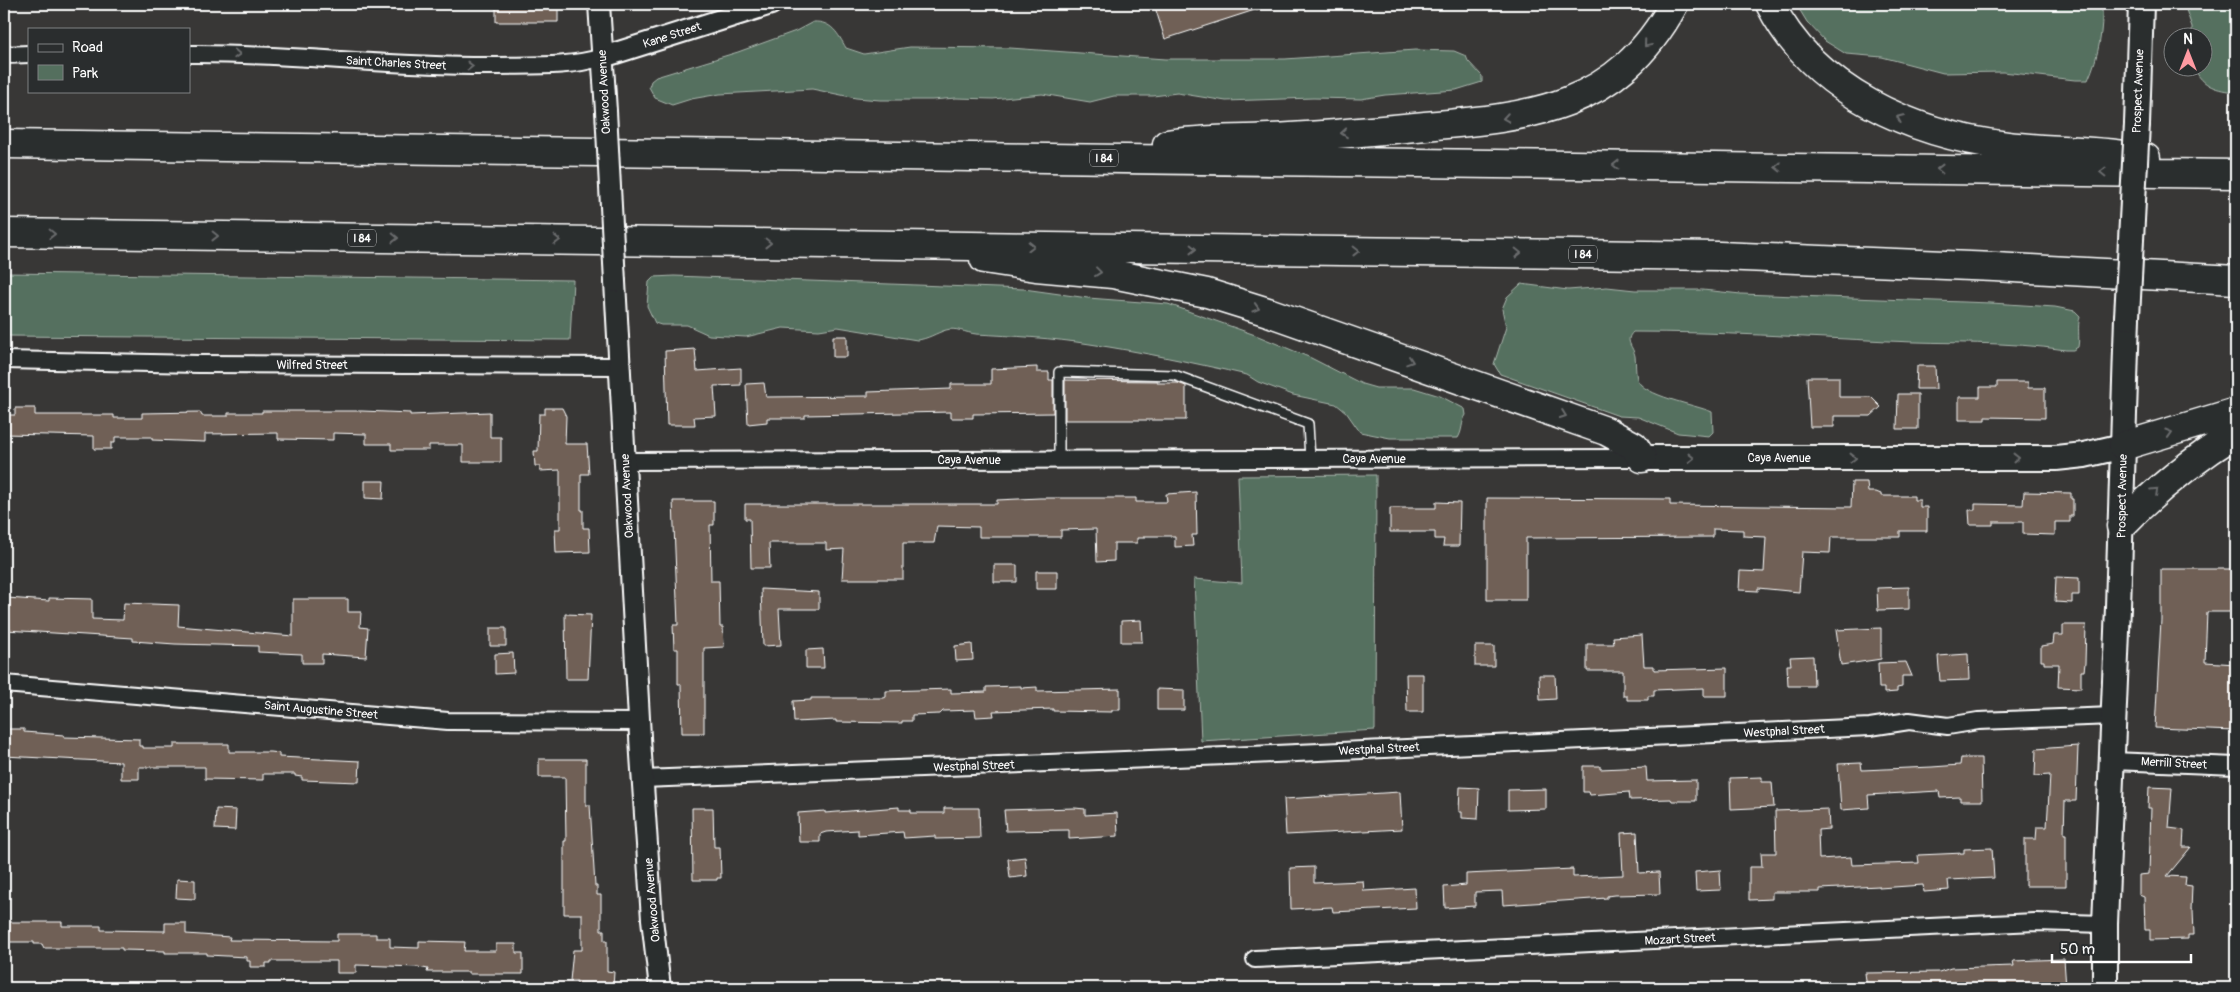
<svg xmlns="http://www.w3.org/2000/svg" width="2240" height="992" font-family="Pangolin,sans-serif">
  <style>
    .green { fill: #546f5e; stroke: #aab7ae }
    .building { fill: #6f6056; stroke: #fff }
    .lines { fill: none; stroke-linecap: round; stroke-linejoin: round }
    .service-casing { stroke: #fff; stroke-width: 12 }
    .minor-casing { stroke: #fff; stroke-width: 20 }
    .tertiary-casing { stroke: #fff; stroke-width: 24 }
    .secondary-casing { stroke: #fff; stroke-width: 28 }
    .motorway-casing { stroke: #fff; stroke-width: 31 }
    .service { stroke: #2a2d2e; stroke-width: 9 }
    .minor { stroke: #2a2d2e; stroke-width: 16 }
    .tertiary { stroke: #2a2d2e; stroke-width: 20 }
    .secondary { stroke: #2a2d2e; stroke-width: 24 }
    .motorway { stroke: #2a2d2e; stroke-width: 28 }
    .tertiary-bridge-casing { stroke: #fff; stroke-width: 24; stroke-linecap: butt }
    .secondary-bridge-casing { stroke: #fff; stroke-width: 28; stroke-linecap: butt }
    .tertiary-bridge { stroke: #2a2d2e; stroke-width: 20 }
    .secondary-bridge { stroke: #2a2d2e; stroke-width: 24 }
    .oneway { stroke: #6a6c6d }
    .labels { text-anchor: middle; stroke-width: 4; stroke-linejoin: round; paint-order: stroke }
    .shield { fill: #2a2d2e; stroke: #bfc0c0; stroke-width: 1 }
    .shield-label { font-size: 11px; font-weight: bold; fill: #fff }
    .street-label { font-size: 12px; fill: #fff; stroke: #2a2d2e }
  </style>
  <rect width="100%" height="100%" fill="#383736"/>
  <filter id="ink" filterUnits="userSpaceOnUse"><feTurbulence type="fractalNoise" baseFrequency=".02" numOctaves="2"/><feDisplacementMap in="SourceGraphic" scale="10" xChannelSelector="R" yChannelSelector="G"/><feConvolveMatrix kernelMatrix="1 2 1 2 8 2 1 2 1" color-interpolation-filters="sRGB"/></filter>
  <g filter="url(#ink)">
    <path class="green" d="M1796,4H2102C2103,31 2099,55 2088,80H2075L2003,72L1943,73L1882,57L1846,54L1825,41L1807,22Z
      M2184,4H2236V92C2217,90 2203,87 2194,68H2202V38L2192,37V27Z
      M813,22C832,21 838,34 846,48L864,54L910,47L1010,48L1165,59H1285L1415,50L1454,51L1466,56L1468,61L1482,76V82L1456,90L1385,95L1361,99L1313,98L1226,101L1177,93L1153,96H1114L1090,102L1042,94L993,99L956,98L932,100H880L856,98L812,89L720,94L691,99L672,105L655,98L649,87L651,81L656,77L738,52L796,31Z
      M4,273L573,280L570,340L4,336Z
      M674,276L1024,289L1088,298L1168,304L1258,336L1311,358L1362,384L1376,388H1414L1440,396L1465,409L1466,415C1461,422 1463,430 1458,438H1390L1360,432L1346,412L1336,404L1293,395L1258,382L1247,375C1195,363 1143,352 1090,344C1052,338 1014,336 976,334C966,333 955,327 946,330C936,333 928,339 917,340L838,327L819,330L783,328L746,337L709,335L687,325H661L655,323L647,306L649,282L654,277Z
      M1521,284L1568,290L1607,287L1635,290H1703L1741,294L1991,303L2055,307L2075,311L2080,316C2077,328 2080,336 2078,347L2073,350H2066C2007,341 1948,344 1888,341C1803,337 1718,332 1633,332C1624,341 1633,346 1635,356C1636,363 1635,371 1637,379C1642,396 1697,405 1712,412L1713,432L1709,436L1678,433L1638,417L1619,416L1500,374L1494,364L1506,327L1502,309L1507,297Z
      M1376,475L1375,730L1201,741L1194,579L1242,583L1238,476Z"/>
    <path class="building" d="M496,4H558V22H496Z
      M1154,4H1264V7L1165,39Z
      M833,336H847V357H833Z
      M695,349L697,371L741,368V385L714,386L716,416L694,417L695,425H667L665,351Z
      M1917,366H1935L1936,389H1916Z
      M1037,367V372H1049V380H1053V413L973,414V418H951V412L805,415V418H767V422L748,424L746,384L764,383L766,397L868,396V392L951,389V384H991V369Z
      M1807,377H1839V397H1871L1881,407L1871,416H1834V427H1810Z
      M1065,380L1158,381V383H1178L1186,386V420H1065Z
      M1997,382H2028V388H2045V418L1985,417V420H1959V397H1980V387H1997Z
      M1898,394H1918V429H1897Z
      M15,408H35V415H114V418H142V413L200,412L202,416H228V413H262V411H362L410,413V415L490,412V437H501V462H463V445H429V450H391V444H366V434L333,433V440L278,439V433L205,434V442L152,440V437H115V443H111V449H94V436L4,434V415H15Z
      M545,408H562L566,416L565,444H587L589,474H581V510H583V528H589L590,552L556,553L555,529H560V470L540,471V466H535L534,451H538L539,414H545Z
      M365,481H384L383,499L365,498Z
      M1852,482H1867L1868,492H1876L1881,494V496H1914V500H1920V507H1927V531H1900V537H1831L1830,553L1802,552L1799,592L1758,588V591L1739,590L1740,571L1764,572L1766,537L1743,536V530L1713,529V537L1526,538V600H1487V498L1670,499V505L1851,507Z
      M1196,492L1197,535H1192L1193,546L1175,547V536H1144V538H1137V543H1114V561L1097,562L1096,529L1061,530V537H979V527L937,526L934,543H903V579H842L844,549L826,550V543H769L770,568H751L750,519H745V504H997V500L1040,498H1136V502H1167L1166,494Z
      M2024,492L2071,493V499H2073V516H2070V522H2055V535L2023,534V522H1993V525H1970L1969,510H1975V504L2023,505Z
      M673,501H714V525H710L711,581H719L720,627H723L724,647L704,648V733H682L681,684H678V649H674L673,625H678Z
      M1436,502L1460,503L1459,546H1443L1444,539H1435V532H1390V508H1436Z
      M994,565H1017V582H994Z
      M2161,569H2236V612H2207L2205,662L2236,664V731L2155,728L2161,620Z
      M1036,571H1057V589H1036Z
      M2056,577L2079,578V595H2072V603L2055,602Z
      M1909,587V609L1878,610L1877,588Z
      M761,589L819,592V609H779L781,645L763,646Z
      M7,598L49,601V598L92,599V619L123,620L124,603L179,605L178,626L293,636V599H348V612H361L360,627L368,628L366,657L322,654V663H302V654L258,652V646L175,644L133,641V638L6,630Z
      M565,614L591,615L588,679H566Z
      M1141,620L1142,642H1121V621Z
      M2063,625H2086L2085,663L2084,671H2081V688L2058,687L2059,664H2044V661H2041V646L2053,644L2054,635H2063Z
      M490,628H506V646H490Z
      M1881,628V659L1841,665L1836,630Z
      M1642,635L1644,666H1654V670L1727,668V696H1704V688L1654,690V696H1648V700H1627V696H1623V671H1587V644H1614L1613,637Z
      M972,644L973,660L956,661L955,646Z
      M1475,646H1494V666H1475Z
      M823,649L824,668H806V650Z
      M513,653L514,673L495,674V654Z
      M1968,654L1969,680L1940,681L1938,656Z
      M1813,656L1814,686H1788L1787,665H1791L1790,657Z
      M1906,662L1912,676H1902V687L1897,688V692L1884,693V688H1879L1878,663Z
      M1406,674H1423V712H1407Z
      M1539,675H1555L1556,699L1540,700Z
      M1021,686V688L1037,687V691L1120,689V710H1112V712L1053,711V709L993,711L994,716L976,717L975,710L943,711L940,714L912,715V721H902V723L836,722V720L794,722L793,701L811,700V698H884L886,697V691L951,689V693L986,692V687Z
      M1157,689L1184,690V710H1157Z
      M4,729H24V732L64,735V737L139,739V746H143V748H174V744H229V752H271L279,753V757L360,761L359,782L302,780V777L295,776V774H263V780L205,779V767H139V779H121V762L4,756Z
      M2078,746L2076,801H2065L2064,834H2066V886H2025V839H2036L2037,827H2047L2050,775L2035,776L2036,749Z
      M1961,758H1981L1982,801H1960V797L1940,798L1939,791L1868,795L1869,808L1841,810L1838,764L1861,763L1862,770L1932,767L1960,765Z
      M539,759H586V805H590L595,886H597V895H601V930H604V941H607V971L614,972L613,988H577V981H570L573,950H582V914H564V841H566L565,777H539Z
      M1583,766H1600V769L1646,767L1647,781L1696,780V801H1672L1671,799L1630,800L1629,792L1590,795L1589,792H1583Z
      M1762,777V782H1772L1774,807L1731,809L1730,778Z
      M1460,787L1479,788L1478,819L1462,818V812H1459Z
      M2149,787L2172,788L2169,828L2184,830L2183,847H2191L2167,876L2186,877L2185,885L2192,886L2191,910H2193L2194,935H2188V939L2150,940V930H2145L2144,897L2139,895V875L2149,874L2151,808H2148Z
      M1546,789V809L1508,810V790Z
      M1400,792L1402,829L1286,835L1284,799Z
      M899,807V810H911V813H944V808H979L980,838L935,839V836L904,838L903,832L858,835V830L826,832L820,834V842H799L798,813L825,811V813Z
      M692,808H713L714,847H720L721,878H717V880H693Z
      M1075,808L1085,809V815L1117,813L1118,836L1069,839V830L1006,831L1004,810Z
      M216,809L236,810L235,830L215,829Z
      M1828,809L1829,829L1818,830L1819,859L1851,857L1852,865L1919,863L1918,855L1964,853V849L1992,848L1994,878L1948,880L1949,890L1924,892L1923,885L1879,888V886L1820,889V892H1772V899L1749,900V867H1762L1761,853H1776L1775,811Z
      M1637,832L1639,873L1659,872L1660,894L1614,895L1607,896V898L1503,905L1502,891L1475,892V906L1445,908L1444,887L1466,885V874L1573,869V877L1623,875L1621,833Z
      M1025,857L1027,876L1010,878L1008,859Z
      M1314,867V883L1363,881L1364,891L1415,888L1416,908L1333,912L1332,907L1291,909L1290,868Z
      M1720,870L1721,890L1696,891L1695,872Z
      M177,879L195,880V899L176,898Z
      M4,922H62V926H101V930L165,931V923H186V934L230,937L229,940L337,941V934H376V938H390V947L419,948V941L465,942L464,951H496V944H516V953H523V974H469V972H427L428,969L418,967L356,965V973H337V961H271V963H266V967H250V961H247V957L207,955V953H165V951L122,950V948H44L42,944H34V942H4Z
      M2064,959L2066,988H1867L1865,973L1939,972L1951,968L2014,966L2013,961Z"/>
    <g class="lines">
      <g class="service-casing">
        <path id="service" d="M1059,459V372L1174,375L1308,424L1310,459"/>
      </g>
      <g class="minor-casing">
        <path id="minor" d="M189,54C290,53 391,67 493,66C530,65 567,68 603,57
          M4,55L29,54
          M4,360L199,364L620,366
          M625,461L1642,458
          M4,684L448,721L639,722
          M2112,761L2236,766
          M643,779L1251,755L1870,727L1909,721L1948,726L1978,721L2114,716
          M1255,959L2035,922L2105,924"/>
      </g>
      <g class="tertiary-casing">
        <path id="tertiary" d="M599,4L606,111
          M603,57L771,4
          M615,282L641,755L652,919L660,988"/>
      </g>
      <g class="secondary-casing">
        <path id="secondary" d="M2137,124L2141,4
          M1642,458H2056L2084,455L2123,446
          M2105,988V924L2118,607L2127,317"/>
      </g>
      <g class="motorway-casing">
        <path id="motorway" d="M1770,4C1814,92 1913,134 2007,146C2053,151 2100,150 2146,158
          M4,144L2236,174
          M1167,144C1201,139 1236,140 1270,138C1322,136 1373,131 1425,126C1532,117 1617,109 1674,4
          M4,233L1719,256L1995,267L2236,280
          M984,259L1036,267L1113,274L1207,293L1268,312L1606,431L1634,446L1642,458
          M2123,446L2236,412
          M2121,526C2156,489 2193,460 2236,433"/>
      </g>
      <use href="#service" class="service"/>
      <use href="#minor" class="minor"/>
      <use href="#tertiary" class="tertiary"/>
      <use href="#secondary" class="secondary"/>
      <use href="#motorway" class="motorway"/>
      <g class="tertiary-bridge-casing">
        <path id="tertiary-bridge" d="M606,111L615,282"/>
      </g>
      <g class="secondary-bridge-casing">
        <path id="secondary-bridge" d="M2127,317L2137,124"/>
      </g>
      <use href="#tertiary-bridge" class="tertiary-bridge"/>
      <use href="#secondary-bridge" class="secondary-bridge"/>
    </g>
    <defs><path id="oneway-chevron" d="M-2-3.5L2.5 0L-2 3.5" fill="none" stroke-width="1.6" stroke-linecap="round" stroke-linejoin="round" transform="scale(1.25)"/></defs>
    <g class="oneway">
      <use href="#oneway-chevron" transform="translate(1647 44) rotate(130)"/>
      <use href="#oneway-chevron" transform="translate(237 54) rotate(3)"/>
      <use href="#oneway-chevron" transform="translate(470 66) rotate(-1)"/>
      <use href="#oneway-chevron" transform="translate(1506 118) rotate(171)"/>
      <use href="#oneway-chevron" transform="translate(1900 118) rotate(-157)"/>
      <use href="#oneway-chevron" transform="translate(1344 133) rotate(175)"/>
      <use href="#oneway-chevron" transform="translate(1616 165) rotate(-179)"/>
      <use href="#oneway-chevron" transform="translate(1778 167) rotate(-179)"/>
      <use href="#oneway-chevron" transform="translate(1940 169) rotate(-179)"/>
      <use href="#oneway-chevron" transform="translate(2103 172) rotate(-179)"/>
      <use href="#oneway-chevron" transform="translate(52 234) rotate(1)"/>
      <use href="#oneway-chevron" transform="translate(215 236) rotate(1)"/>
      <use href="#oneway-chevron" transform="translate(395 238) rotate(1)"/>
      <use href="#oneway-chevron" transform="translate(557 240) rotate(1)"/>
      <use href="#oneway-chevron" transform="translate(768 243) rotate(1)"/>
      <use href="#oneway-chevron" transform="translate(1031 246) rotate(1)"/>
      <use href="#oneway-chevron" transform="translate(1193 249) rotate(1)"/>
      <use href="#oneway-chevron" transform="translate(1356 251) rotate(1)"/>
      <use href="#oneway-chevron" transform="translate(1518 253) rotate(1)"/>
      <use href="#oneway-chevron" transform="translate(1098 272) rotate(7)"/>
      <use href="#oneway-chevron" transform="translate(1256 308) rotate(17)"/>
      <use href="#oneway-chevron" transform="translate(1410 361) rotate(19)"/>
      <use href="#oneway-chevron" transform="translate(1563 415) rotate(20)"/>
      <use href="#oneway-chevron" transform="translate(2169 433) rotate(-17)"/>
      <use href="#oneway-chevron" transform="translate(1691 458)"/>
      <use href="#oneway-chevron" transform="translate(1853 458)"/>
      <use href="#oneway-chevron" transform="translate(2016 458)"/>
      <use href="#oneway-chevron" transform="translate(2155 491) rotate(-43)"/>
    </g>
  </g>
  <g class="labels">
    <g class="shield">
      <rect x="1090" y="149.5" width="28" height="17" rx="4"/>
      <rect x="348" y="229.5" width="28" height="17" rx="4"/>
      <rect x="1569" y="245.5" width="28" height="17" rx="4"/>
    </g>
    <g class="shield-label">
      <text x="1104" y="162">I 84</text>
      <text x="362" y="242">I 84</text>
      <text x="1583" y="258">I 84</text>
    </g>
    <g class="street-label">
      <text transform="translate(672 35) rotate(-18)" y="4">Kane Street</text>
      <text transform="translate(396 63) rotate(3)" y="4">Saint Charles Street</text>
      <text transform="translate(2138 91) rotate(-88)" y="4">Prospect Avenue</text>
      <text transform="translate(604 92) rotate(-93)" y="4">Oakwood Avenue</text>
      <text x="312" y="369">Wilfred Street</text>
      <text x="1779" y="462">Caya Avenue</text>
      <text x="1374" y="463">Caya Avenue</text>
      <text x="969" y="464">Caya Avenue</text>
      <text transform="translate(627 496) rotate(-93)" y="4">Oakwood Avenue</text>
      <text transform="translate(2122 496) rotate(-89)" y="4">Prospect Avenue</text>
      <text transform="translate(321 710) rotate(5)" y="4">Saint Augustine Street</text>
      <text transform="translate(1784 731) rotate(-3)" y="4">Westphal Street</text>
      <text transform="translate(1379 749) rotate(-3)" y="4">Westphal Street</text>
      <text transform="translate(2174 763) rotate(3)" y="4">Merrill Street</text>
      <text transform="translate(974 766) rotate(-2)" y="4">Westphal Street</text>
      <text transform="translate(652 900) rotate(-95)" y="4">Oakwood Avenue</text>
      <text transform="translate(1680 939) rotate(-3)" y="4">Mozart Street</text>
    </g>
  </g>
  <rect width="2240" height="992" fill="none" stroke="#2a2d2e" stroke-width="20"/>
  <rect x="10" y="10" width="2220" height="972" fill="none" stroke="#fff" stroke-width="2" filter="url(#ink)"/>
  <rect x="28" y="28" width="162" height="65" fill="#2a2d2e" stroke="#7f8182"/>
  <rect x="38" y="44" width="25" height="8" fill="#2a2d2e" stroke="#7f8182"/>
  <text x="72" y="52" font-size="15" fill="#ffffff">Road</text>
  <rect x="38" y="65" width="25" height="15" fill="#546f5e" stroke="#7f8182"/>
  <text x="72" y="78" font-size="15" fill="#ffffff">Park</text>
  <g transform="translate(2188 52)"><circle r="24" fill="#2a2d2e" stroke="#7f8182"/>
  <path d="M0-4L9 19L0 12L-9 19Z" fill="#ff9aa2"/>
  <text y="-8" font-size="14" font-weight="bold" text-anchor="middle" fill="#ffffff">N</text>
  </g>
  <path d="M2052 954v8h139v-8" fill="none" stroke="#ffffff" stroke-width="2.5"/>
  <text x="2060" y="954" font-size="15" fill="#ffffff" stroke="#2a2d2e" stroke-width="4" paint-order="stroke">50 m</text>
</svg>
